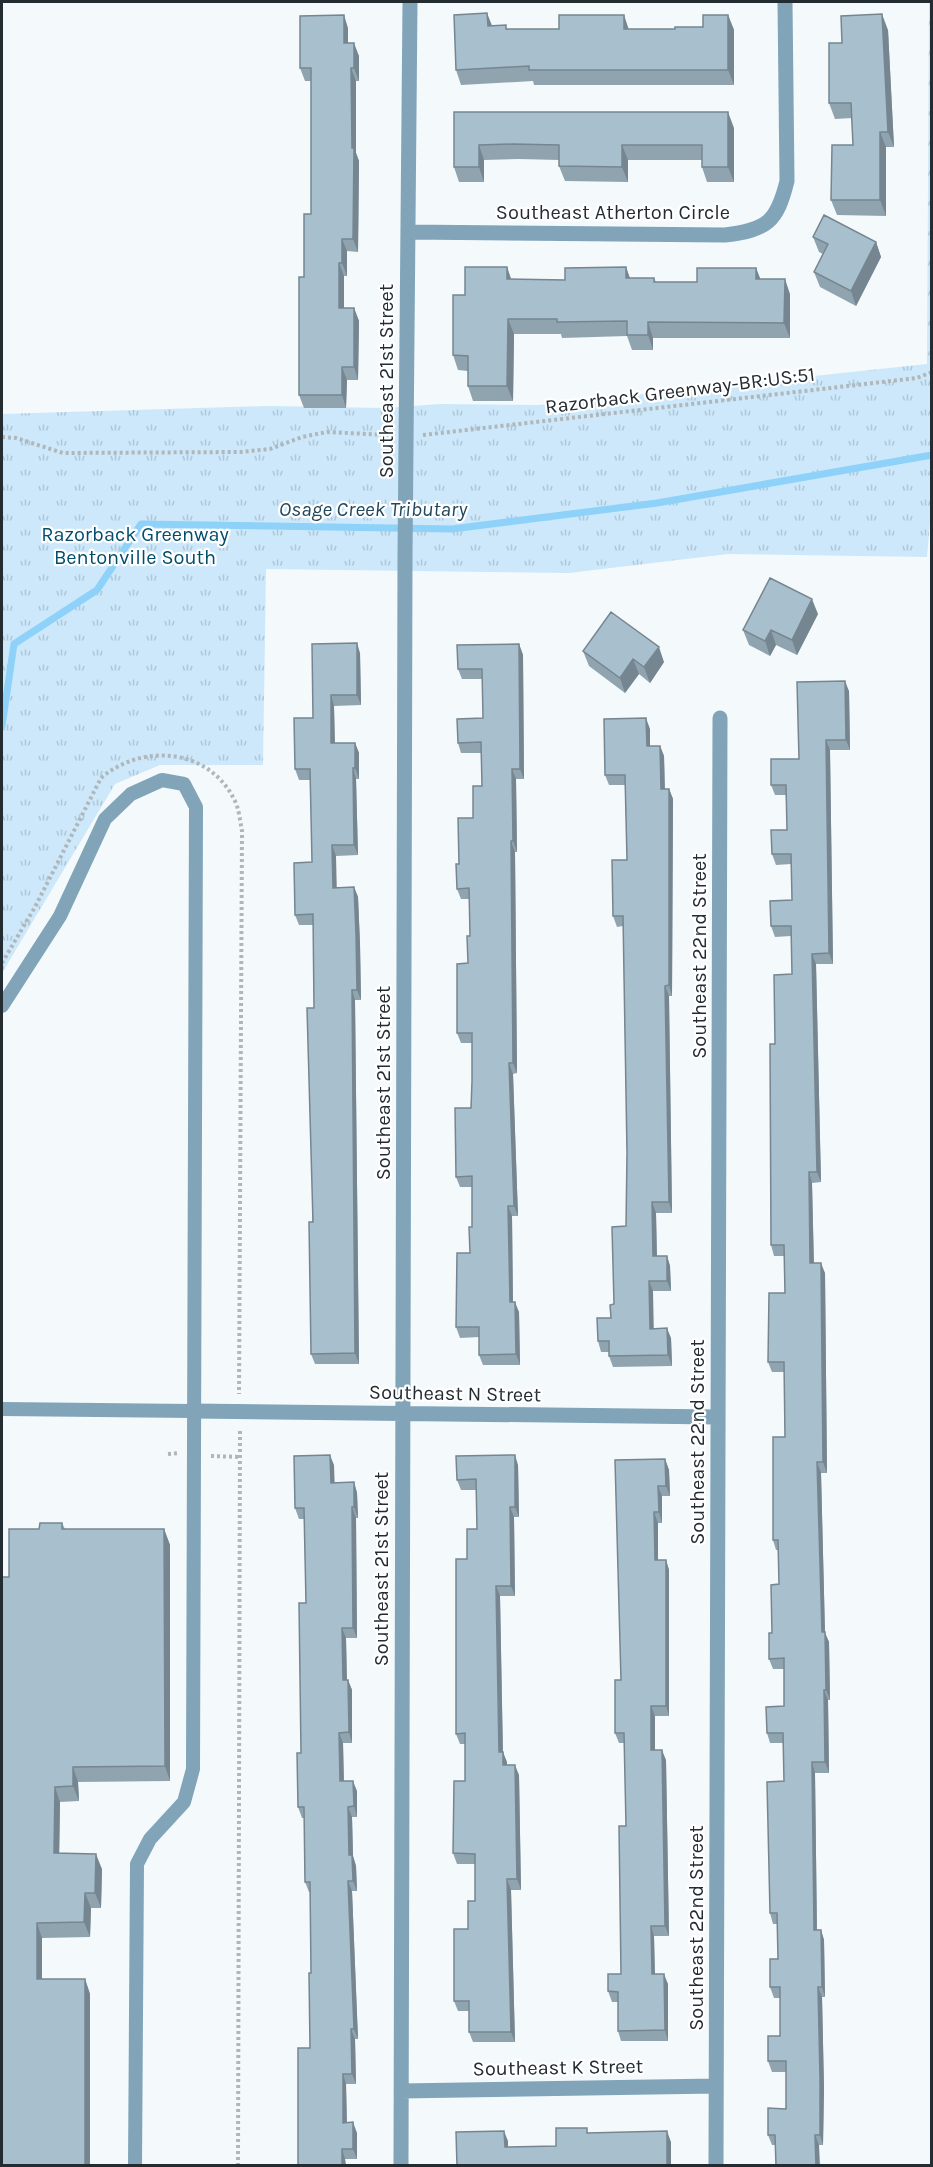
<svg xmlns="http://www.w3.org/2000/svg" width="933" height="2167" font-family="Karla,sans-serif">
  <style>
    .park { fill: url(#park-tufts) }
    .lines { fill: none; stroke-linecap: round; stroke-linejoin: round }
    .stream { stroke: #8ed1f9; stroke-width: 7 }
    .path { stroke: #b0b7ba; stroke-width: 4; stroke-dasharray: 3 3; stroke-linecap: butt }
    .lane { stroke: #81a4b9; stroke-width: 14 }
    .street { stroke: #81a4b9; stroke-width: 15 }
    .wall { fill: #90a4b0 }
    .shaded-wall { fill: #768690 }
    .building { fill: #a8bfcd; stroke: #768690; stroke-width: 1.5 }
    .labels { text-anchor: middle; stroke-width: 4.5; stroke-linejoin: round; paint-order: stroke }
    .street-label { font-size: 20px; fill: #232c31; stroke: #fff }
    .park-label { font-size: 20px; fill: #024d6d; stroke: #fff }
    .water-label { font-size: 21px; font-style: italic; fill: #22485d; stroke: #fff }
  </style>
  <defs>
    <pattern id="park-tufts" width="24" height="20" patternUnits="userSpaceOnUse" patternTransform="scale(1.5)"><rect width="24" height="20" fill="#cce8fa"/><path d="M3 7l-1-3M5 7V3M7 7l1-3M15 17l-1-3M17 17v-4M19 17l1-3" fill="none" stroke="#afc7d7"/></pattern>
  </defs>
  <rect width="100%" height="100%" fill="#f4f9fc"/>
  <path class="park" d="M929,2H931L932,501L927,557L728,554L569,573L266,569L263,765H160L115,784L2,973V414L267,406L386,408L440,404L539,405L927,364Z"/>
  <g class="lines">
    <path class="stream" d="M2,726L14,644L97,590L141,524L452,529L657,503L932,455"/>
    <path class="path" d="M423,435L917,378L932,372
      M2,437L16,438L63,453L240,452L270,449L302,437L327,432L388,435
      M2,963L35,907L101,778C142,743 208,748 234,799C239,808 240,821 242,831L239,1394
      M168,1454L179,1453
      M211,1456L240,1457
      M238,2166L240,1428"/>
    <path class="lane" d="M2,1006L60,916L105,819L131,794L162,780L184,784L196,807L193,1769L184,1802L150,1839L137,1864L135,2166
      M2,1409L192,1411"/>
    <path class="street" d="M408,232L725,235C767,230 777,222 787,181L785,2
      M192,1411L718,1417
      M401,2091L716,2086
      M401,2166L405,557L410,2
      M716,2166L720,718"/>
  </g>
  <path class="wall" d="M728,15L734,30V85H534L533,81L461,85L456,70L492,26L508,29H675L703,27Z
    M348,28V43L359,56V81H356V153L359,161L358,252L347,251V276H344V308H354L359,321L358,380H347L346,408H304L299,395L304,277L311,214V81H305L300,68Z
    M888,30L894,147H886V216L837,215L831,200L853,145L852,118L835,119L829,103L842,43Z
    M454,112L734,128V182H707L702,167V160H628V182L565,181L559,166V160L519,159L484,160V182H459L454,167Z
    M813,237L876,242L881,257L856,306L820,287L814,272L823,254L819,252Z
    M507,267L511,279L565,280L626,267L630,278H654L656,282H697L756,268L760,279L790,294V338H653V350H632L627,336L562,338L561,334H514L513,401H473L468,386V371L458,370L453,355L465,295Z
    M818,614L797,655L776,645L770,656L749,645L743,630Z
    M519,644L523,655L524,779H516L517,852H515L517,1073L513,1074L518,1216H512L513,1302L519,1312L520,1365H483L479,1355V1337L460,1338L456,1327L470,1253L472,1227V1187H460L456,1177L471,1108L472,1081V1043H461L457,1033L468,963L470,936L469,899H461L457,889L459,864L473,818L482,786L481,753H461L458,743L483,718L482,679H462L458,669Z
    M583,651L664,662L650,683L639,674L625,693L589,666Z
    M360,653L361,705L334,706L335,743H355L359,753V779H356L358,855L336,856V887H354L358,897L360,944L361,1000H355L359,1364H315L311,1354L314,1008L313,925H299L295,915L312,862L310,780H299L295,769L313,718Z
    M849,691L850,750H830L833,964H816L821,1182L812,1183L814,1263L825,1273L827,1473H821L825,1633L829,1642L830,1700H828L829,1773H815L817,1930H821L824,1940L825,1997H822L824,2088L823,2145H772L768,2135L786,2109V2072H772L768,2061L780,2036V1998H774L770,1987L778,1959V1924H773L770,1913L784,1781L783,1743H770L767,1733L784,1706V1669H773L769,1659L772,1633L779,1584L778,1550H776L773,1540L785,1437L784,1372H772L768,1362L785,1293L784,1256H774L771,1245L775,1044L792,974L791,936L775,937L771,926L792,900L791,864L776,865L772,854L787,830V795H775L771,785L799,759Z
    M650,729V746H660L664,756L665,789H669L673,799L672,996H669L672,1213H656L657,1256H667L670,1266L671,1291H653V1328L671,1338L672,1366L613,1367L609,1356V1352H601L598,1341L611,1318L614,1304L626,1226L627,1153L623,926L617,927L613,916L627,860L625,785H609L605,775Z
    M665,1459L669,1470L670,1496H662V1523H658V1560H666L669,1570V1716H655V1750L666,1760L669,1936H654L655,1974L668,1984V2041H621L618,2031V2002H612L608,1991L621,1974L626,1826L624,1743H619L615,1733L621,1680L615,1460Z
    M334,1465V1483L354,1482L357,1493L358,1518H356L357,1638H346L347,1680H348L352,1690V1743H343L344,1781L357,1791V1817H352L353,1856L356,1866L357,1891H352L358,2039H355L356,2084H346L347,2122L357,2133V2159H345L346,2166H298L310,2048L311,1973L310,1892H309L305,1882L304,1818H302L298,1807L301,1753L306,1603L304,1519H299L295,1508Z
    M518,1465L519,1517H514L515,1596H500L503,1752L507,1765L519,1775L521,1890H511L515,2042H473L469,2032V2011H458L454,2001L468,1929L475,1901V1864H457L453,1853L465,1781V1744H460L456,1734L467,1559L477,1529L476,1490H461L457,1480Z
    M62,1523L65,1529H164L170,1545V1781L78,1782L79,1801L60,1802L59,1854L102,1869L101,1908H91L90,1937L42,1938V1979H85L90,1994V2166H2L9,1577Z"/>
  <path class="shaded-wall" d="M487,13L493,28L488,26Z
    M882,14L888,30L894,147L888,132Z
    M344,15L348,28V56L344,43Z
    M624,15L629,30L624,29Z
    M728,15L734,30V85L728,70Z
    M354,43L359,56V81L354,68Z
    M351,68L356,81V153L359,161L358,252L353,239Z
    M728,112L734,128V182L728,167Z
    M880,132L886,147V216L880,200Z
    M479,145L484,160V182L479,167Z
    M622,145L628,160V182L622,167Z
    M342,239L347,251V276L342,263Z
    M876,242L881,257L856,306L851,291Z
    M339,263L344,276V321L339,308Z
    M507,267L512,282L507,279Z
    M626,267L631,282L626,278Z
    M756,268L762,283L756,279Z
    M785,279L790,294V338L784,323Z
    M354,308L359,321L358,380L354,367Z
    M508,319L514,334L513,401L507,386Z
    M648,322L653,338V350L648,335Z
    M342,367L347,380L346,408L342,395Z
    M812,599L818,614L797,655L792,640Z
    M771,630L776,645L770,656L765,641Z
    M357,643L360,653L361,705L357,695Z
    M519,644L523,655L524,779L520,769Z
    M659,647L664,662L650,683L644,667Z
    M633,659L639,674L625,693L620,678Z
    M845,681L849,691L850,750L846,740Z
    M331,695L334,706L335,754L331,743Z
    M646,718L650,729V757L647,746Z
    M826,740L830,750L833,964L829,953Z
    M355,743L359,753V779L355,768Z
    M660,746L664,756L665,800L661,789Z
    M353,768L356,779L358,855L354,845Z
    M512,769L516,779L517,852L513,841Z
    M669,789L673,799L672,996L669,985Z
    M511,841L515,852L517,1073L513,1063Z
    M332,845L336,856L337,898L333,888Z
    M354,887L358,897L360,944L361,1000L357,990Z
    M812,954L816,964L821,1182L817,1172Z
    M665,986L669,996L672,1213L669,1202Z
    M352,990L355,1000L359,1364L355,1353Z
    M509,1063L513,1074L518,1216L514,1206Z
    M809,1172L812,1183L814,1273L810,1263Z
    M652,1202L656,1213L657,1266L653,1256Z
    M508,1206L512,1216L513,1312L510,1302Z
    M667,1256L670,1266L671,1291L667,1281Z
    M821,1263L825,1273L827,1473L823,1462Z
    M649,1281L653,1291L654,1339L650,1329Z
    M515,1302L519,1312L520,1365L516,1354Z
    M667,1328L671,1338L672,1366L668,1355Z
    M330,1455L334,1465L335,1493L331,1483Z
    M515,1455L518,1465L519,1517L515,1507Z
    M665,1459L669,1470L670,1496L666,1486Z
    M817,1462L821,1473L825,1633L829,1642L830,1700L826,1690L822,1632Z
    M354,1482L357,1493L358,1518L354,1507Z
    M658,1486L662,1496V1523L659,1512Z
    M352,1507L356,1518L357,1638L353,1628Z
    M510,1507L514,1517L515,1596L511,1586Z
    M654,1512L658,1523V1570L655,1560Z
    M164,1529L170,1545V1781L165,1766Z
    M666,1560L669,1570V1716L666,1706Z
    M496,1586L500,1596L503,1762L499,1752Z
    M342,1628L346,1638L347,1690L343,1680Z
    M348,1680L352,1690V1743L349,1732Z
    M824,1690L828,1700L829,1773L825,1762Z
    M651,1706L655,1716V1760L651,1750Z
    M339,1733L343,1743L344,1791L340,1781Z
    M662,1750L666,1760L669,1936L665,1926Z
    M503,1752L507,1762V1775L503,1765Z
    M812,1762L815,1773L817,1940L814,1930Z
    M515,1765L519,1775L521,1890L517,1879Z
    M73,1767L78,1782L79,1801L73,1786Z
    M353,1781L357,1791V1817L354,1806Z
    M55,1787L60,1802L59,1869L54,1853Z
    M348,1807L352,1817L353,1856L356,1866L357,1891L353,1881L349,1855Z
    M96,1854L102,1869L101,1908L95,1893Z
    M507,1879L511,1890L515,2042L511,2032Z
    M348,1881L352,1891L358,2039L354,2029Z
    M85,1893L91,1908L90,1937L84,1922Z
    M37,1923L42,1938V1994L37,1979Z
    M651,1926L654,1936L655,1984L652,1974Z
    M821,1930L824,1940L825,1997L822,1987Z
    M664,1974L668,1984V2041L665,2030Z
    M85,1979L90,1994V2166H85Z
    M818,1987L822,1997L824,2088L823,2145L820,2135Z
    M351,2029L355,2039L356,2084L352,2074Z
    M343,2074L346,2084L347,2133L343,2123Z
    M353,2122L357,2133V2159L353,2149Z
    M504,2131L508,2141V2157L505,2147Z
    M667,2131L671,2142V2166H667Z
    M815,2135L819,2145L820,2166H816Z
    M342,2149L345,2159L346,2166H342Z"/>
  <path class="building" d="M487,13L488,26L506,25V29H559V15H624V29H675V27H703V15H728V70H529V66L456,70L454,15Z
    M882,14L888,132H880V200H831L832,145H853L851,103H829V43H842L841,16Z
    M344,15V43H354V68H351L352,148H354L353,239H342V263H339V308H354V367H342V395H299V277H304V214H311V68H300V16Z
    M454,112H728V167H702V145H622V167L559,166V145L513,144L479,145V167H454Z
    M824,215L876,242L851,291L814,272L828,244L813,237Z
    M465,267H507V279L565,280V268L626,267V278H654V282H697V268H756V279H785L784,323L648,322V335H627V321L557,322V319H508L507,386H468V356L453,355V295H465Z
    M770,578L812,599L792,640L771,630L765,641L743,630Z
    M611,612L659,647L644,667L633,659L620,678L583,651Z
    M357,643V695H331V743H355V768H353L354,845H332L333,888L354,887L356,934L357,990H352L355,1353L311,1354L309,1222H313L307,1008H314L313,914L295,915L294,863L312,862L310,769H295L294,718H313L312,644Z
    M519,644L520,769H512L513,841H511L513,1063H509L514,1206H508L510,1302H515L516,1354L479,1355V1327H456L457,1253H470L469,1227H472V1176L456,1177L455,1108H471L472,1081V1033H457V964L468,963L467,936H470L469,888L457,889L456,864H459L458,818H473V786H482L481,742L458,743L457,719L483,718L482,669H458L457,645Z
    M845,681L846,740H826L829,953L812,954L817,1172H809L810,1263H821L823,1462H817L822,1632H825L826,1690H824L825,1762H812L814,1930H821L822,1987H818L820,2078V2135H815L816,2166H776L775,2135H768V2108L786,2109V2061H768V2036H780V1987H770V1959H778L777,1913H770L767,1782L784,1781L783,1733H767L766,1707L784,1706V1658L769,1659V1633H772L771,1585L779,1584L778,1540H773V1437H785L784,1362H768L769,1293H785L784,1245H771L770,1044H775L774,975L792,974L791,926H771L770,901L792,900L791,854H772L771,830H787L786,785H771V759H799L797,682Z
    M646,718L647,746H660L661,789H669V985L665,986L669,1202H652L653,1256H667V1281H649L650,1329L667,1328L668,1355L609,1356V1341H598L597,1318H611L610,1305L614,1304L612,1227L626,1226L627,1153L623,916H613L612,860H627L625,775H605L604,719Z
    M330,1455L331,1483L354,1482V1507H352L353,1628H342L343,1680H348L349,1732L339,1733L340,1781H353L354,1806L348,1807L349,1855H352L353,1881H348L354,2029H351L352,2074H343V2123L353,2122V2149H342V2166H298V2048H310L309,1973H311L310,1882H305L304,1807H298L297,1753H301L299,1603H306L304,1508H295L294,1456Z
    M515,1455V1507H510L511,1586H496L499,1752H503V1765H515L517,1879H507L511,2032H469V2001H454V1929H468V1901H475V1854L453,1853L454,1781H465V1733L456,1734V1559H467V1529H477L476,1479L457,1480L456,1456Z
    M665,1459L666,1486H658L659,1512H654L655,1560H666V1706H651V1750H662L665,1926H651L652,1974H664L665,2030L618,2031V1992L608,1991V1974H621L619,1826H626L624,1733H615V1680H621L615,1460Z
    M40,1523H62V1529H164L165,1766L73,1767V1786L55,1787L54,1853L96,1854L95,1893H85L84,1922L37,1923V1979H85V2166H2V1577H9V1529H39Z
    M556,2128H587V2133L667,2131V2166H457L456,2132L504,2131L505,2147L556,2146Z"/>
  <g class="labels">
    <g class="street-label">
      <text x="613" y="219">Southeast Atherton Circle</text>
      <text transform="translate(386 381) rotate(-90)" y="7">Southeast 21st Street</text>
      <text transform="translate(680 390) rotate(-7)" y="7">Razorback Greenway-BR:US:51</text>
      <text transform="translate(699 956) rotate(-90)" y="7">Southeast 22nd Street</text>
      <text transform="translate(383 1083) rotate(-90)" y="7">Southeast 21st Street</text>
      <text transform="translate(455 1393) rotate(1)" y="7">Southeast N Street</text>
      <text transform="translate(697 1442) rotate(-90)" y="7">Southeast 22nd Street</text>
      <text transform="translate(381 1569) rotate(-90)" y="7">Southeast 21st Street</text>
      <text transform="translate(696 1928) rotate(-90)" y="7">Southeast 22nd Street</text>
      <text transform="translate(558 2067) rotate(-1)" y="7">Southeast K Street</text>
    </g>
    <g class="park-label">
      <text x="135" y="541">Razorback Greenway<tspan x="135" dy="23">Bentonville South</tspan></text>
    </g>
    <g class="water-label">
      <text x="373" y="516">Osage Creek Tributary</text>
    </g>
  </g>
  <rect width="933" height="2167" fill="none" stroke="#232c31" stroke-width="6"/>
</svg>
